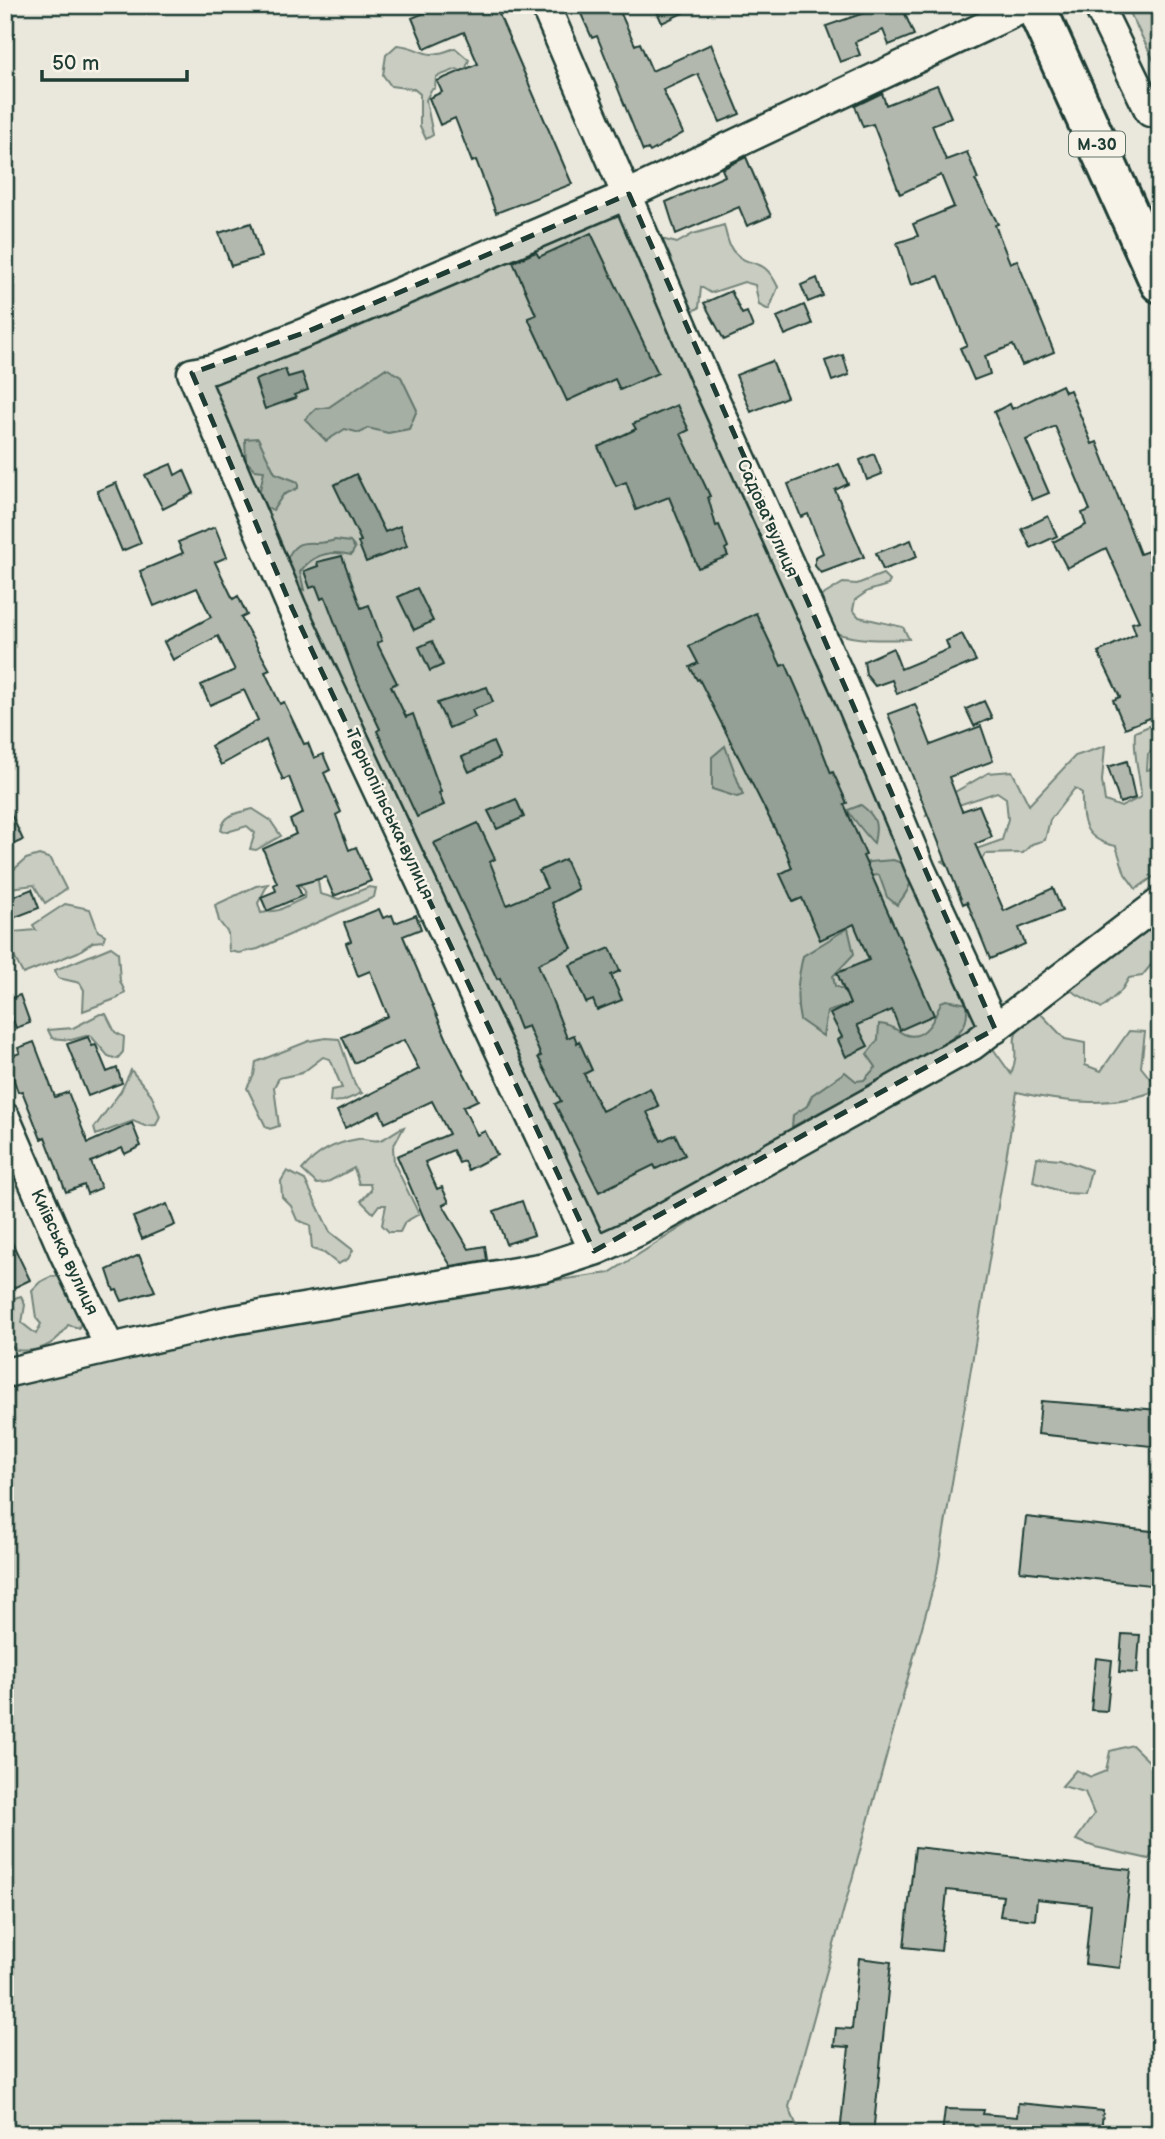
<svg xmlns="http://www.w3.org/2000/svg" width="1165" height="2139" font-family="'Balsamiq Sans',sans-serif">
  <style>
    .green { fill: #c8ccc1; stroke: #74847a; stroke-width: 2 }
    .building { fill: #b2b8ae; stroke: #1f3d34; stroke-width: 2 }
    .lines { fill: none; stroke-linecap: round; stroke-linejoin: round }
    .minor-casing { stroke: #1f3d34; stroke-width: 33 }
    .highway-casing { stroke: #1f3d34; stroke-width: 44 }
    .minor { stroke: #f7f3e8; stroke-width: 28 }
    .highway { stroke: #f7f3e8; stroke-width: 38 }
    .marked { fill: #1f3d34; fill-opacity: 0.2; stroke: #1f3d34; stroke-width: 5; stroke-dasharray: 14 9; stroke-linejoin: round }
    .labels { text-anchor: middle; stroke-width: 5; stroke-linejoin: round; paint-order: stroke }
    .shield { fill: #f7f3e8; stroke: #60746a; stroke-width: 2 }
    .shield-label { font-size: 16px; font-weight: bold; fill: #1f3d34 }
    .street-label { font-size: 18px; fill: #1f3d34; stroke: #f7f3e8 }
  </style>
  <rect width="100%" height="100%" fill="#eae8dd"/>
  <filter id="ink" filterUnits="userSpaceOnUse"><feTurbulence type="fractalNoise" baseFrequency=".0143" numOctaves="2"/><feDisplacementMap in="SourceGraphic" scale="14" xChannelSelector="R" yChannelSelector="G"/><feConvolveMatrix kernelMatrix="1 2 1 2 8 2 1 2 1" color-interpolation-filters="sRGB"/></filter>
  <g filter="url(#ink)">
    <path class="green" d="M1126,5H1160V73Z
      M397,45C425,47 420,62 455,48L469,60L464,73L457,69L436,77L435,88L431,90L426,100L433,135L426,139L420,126V94L414,89L391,86L383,75L386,55Z
      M724,225C726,233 728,245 733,251C751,271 762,253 778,287L769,310L759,305L755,285L744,282L711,293L701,287L699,308L687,313L653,237L677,243L693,234Z
      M386,368L401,377L417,410L409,429L388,433L368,428L360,433L345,429L326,441L305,419L316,409L329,407Z
      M258,438L275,473L298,482V488L283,495L273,510L264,507L258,499L264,471L255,470L246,461L245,439Z
      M335,540L350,542L355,548L351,555C330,550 313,554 300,572L304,590L295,587L285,564C297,531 310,549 335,540Z
      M883,574L890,581L888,585L868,591L855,600L853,610L859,617L903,627L909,639C882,640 859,641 832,632L815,600L843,583L857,584Z
      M1149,726L1160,727V744L1148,754L1147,770L1160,767V872L1136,889L1125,874L1116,846C1084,840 1081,822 1082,793L1075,788L1050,820L1045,840L1032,844L1023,853L985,854L979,864L954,869L942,861L1002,840L1008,819L1006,798L997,792L926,816L929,807L988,773L1012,771L1029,805L1075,756L1105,746L1102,781L1105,801L1121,807L1141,797C1140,771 1133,759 1135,732Z
      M725,746L743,795L737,797L712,789V757Z
      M861,805C877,817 878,825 874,843C870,840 850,815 848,810Z
      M253,809L270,820L281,836L256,850L250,849L255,833L247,826L227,832L221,831C223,814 239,812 253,809Z
      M39,855L51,859L66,889L45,903L34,885L10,888L5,877L26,859Z
      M893,860L908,865C915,881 908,892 897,905L887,897L879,875L868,876L859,866L869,862Z
      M301,869L317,874L320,894L339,899L369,887L376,888L374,897L258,949L239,953L229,951L228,933L219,921L215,905L256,886L268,884L258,903L261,913L279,910L304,898L305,891L300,885Z
      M1160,895V954L1142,976L1129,978L1121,991L1102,1008L1068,989Z
      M65,904L90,909L98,931L105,935L103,941L93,942L78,952L23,974L7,943L14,932L36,930L33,925Z
      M848,928L854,954L833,976L835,986L847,991L854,1003L827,1012L823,1036L800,1020C795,998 798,978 803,956Z
      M111,947L118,952L120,981L125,992L118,998L83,1011L84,990L80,983L58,978L55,970Z
      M946,1000L968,1004C966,1011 968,1019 964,1025C954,1044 923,1051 907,1066L792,1127L793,1115L807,1106L812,1095L845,1072L856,1081L864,1080L876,1067L867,1054L878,1040L879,1024C892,1025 894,1029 904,1034C925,1043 936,1016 941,1002Z
      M1040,1013L1065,1039L1085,1043V1065L1101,1071L1129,1031L1145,1032L1141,1067L1149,1077L1160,1082V1089C1116,1108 1062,1103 1017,1092L937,1573L789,2107L800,2134H5V1381L231,1326L609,1273L984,1036L1011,1074C1025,1041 997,1038 1040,1013Z
      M100,1014H106L115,1032L124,1037L123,1052L117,1059L108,1056L90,1035L71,1040L52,1038L48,1030L73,1028Z
      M326,1038L339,1039L355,1085L362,1093L343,1101L330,1102L331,1090L342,1088L330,1059L323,1057L302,1073L279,1078L274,1087L279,1126L270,1129L266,1127L247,1088L254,1075L256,1062L309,1041Z
      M131,1070L151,1094L160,1116L156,1125L145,1126L133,1121L96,1135L94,1128L121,1091Z
      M404,1127L393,1147L394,1163L419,1214L405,1222L400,1232H389L382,1225L386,1205H379L373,1213L361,1201L371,1190L370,1184H359L354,1168L326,1183L317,1184L302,1170C318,1151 335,1143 358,1139C365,1138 373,1142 380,1140C388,1138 395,1130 404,1127Z
      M1037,1157L1060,1159L1091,1170L1085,1194L1065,1193L1033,1182Z
      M287,1171L305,1180L330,1232L353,1250L348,1259L338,1264L324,1253L312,1249L310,1225L297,1220L291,1206L282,1197L281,1181Z
      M52,1276L65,1277L82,1317L79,1328L68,1325C56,1345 39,1353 16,1350L7,1342L11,1333C2,1317 0,1301 21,1296L25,1305L22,1323L36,1334L41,1324L36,1318L32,1290L40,1282Z
      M1132,1745L1160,1772V1842L1149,1859L1095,1847L1076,1840L1094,1814L1085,1792L1062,1786L1076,1770L1091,1777L1106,1771L1110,1751Z"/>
    <path class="building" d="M443,5H495L572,184L496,213L476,160L472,162L455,118L440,125L429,98L442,92L437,81L478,64L464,32L425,49L412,18Z
      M577,5H617L635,45L640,43L652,71L711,44L740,114L720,122L698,74L663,90L683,133L650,152L648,149L643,151L597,36L592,38Z
      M654,5H699L662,23Z
      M887,5L903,9L914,35L889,45L883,30L855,42L860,55L840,62L826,26Z
      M937,85L951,117L932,125L946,160L967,152L978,179L975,180L998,224L995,225L1010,263L1017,260L1054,352L1022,365L1013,345L985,356L990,374L974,380L960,348L967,345L939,276L911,285L897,243L918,236L913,224L954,207L941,175L900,194L873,124L863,127L855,106L882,93L886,105Z
      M746,157L771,216L747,226L739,207L676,234L666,202L725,176L722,169Z
      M251,223L261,257L231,266L219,233Z
      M591,233L658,373L620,390L615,379L567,401L528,318L536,315L513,262L536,252L539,257Z
      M817,278L823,296L808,302L801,285Z
      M731,291L742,314L747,312L753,327L724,340L704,303Z
      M804,305L812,324L785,335L777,317Z
      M843,355L849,375L832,381L825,361Z
      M772,361L787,397L751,412L736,375Z
      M285,369L288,377L302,373L308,390L294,395L296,398L265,409L255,380Z
      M1062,385L1065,392L1070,390L1092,444L1097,442L1140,554L1148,551L1155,567L1151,569L1160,589V714L1125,728L1113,700L1120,697L1098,652L1136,634L1132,623L1139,621L1106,548L1067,568L1053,542L1086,525L1082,513L1090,510L1055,426L1026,440L1049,493L1032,500L994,412L1010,404L1012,409Z
      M677,405L689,430L681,434L710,496L708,497L716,526L719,525L728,547L725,549L728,556L698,568L669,497L636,510L626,482L616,486L598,447L636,429L633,424Z
      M874,454L882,474L867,480L860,460Z
      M171,464L175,475L184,470L194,493L163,509L145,475Z
      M839,464L848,484L835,490L864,557L821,573L815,566V557L823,553L808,514L801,517L788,484Z
      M356,474L385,532L400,526L407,546L366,562L358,542L361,541L334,485Z
      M116,483L141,543L122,551L97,491Z
      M1048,516L1057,536L1031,548L1022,529Z
      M215,527L227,557L215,562L233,599L238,596L247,615L241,618L270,670L265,672L280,704L284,702L304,744L308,743L314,758L323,754L330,770L324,773L341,812L336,815L349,850L356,847L371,881L334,896L326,877L297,885L302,896L267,911L261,897L276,891L274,885L277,883L263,849L296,834L290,820L303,813L289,777L283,780L266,740L221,765L211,746L258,720L244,690L210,705L201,685L235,670L218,636L173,660L164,642L211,617L197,588L154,606L140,571L183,553L178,542Z
      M911,540L917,557L883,570L876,553Z
      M342,556L361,608L369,605L382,641L377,643L397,683L391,686L406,717L413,714L441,792L439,793L444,805L417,817L377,731L380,729L354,673L325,597L321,599L316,586L310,588L304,571L318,566L317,562Z
      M417,588L433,621L414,630L398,597Z
      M756,613L781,666L786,664L810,719L831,773L833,772L847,803L844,804L866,855L863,856L934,1015L900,1030L892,1010L857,1025L868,1046L846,1057L838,1040L842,1037L830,1014L850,1004L837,973L869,960L854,924L820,940L802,898L793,902L780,874L792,868L786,851L699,679L697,680L690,667L698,663L689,646Z
      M962,634L976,661L897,694L892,680L875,686L866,675L864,661L893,648L901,669L949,649L946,641Z
      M432,641L443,665L430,671L419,647Z
      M487,687L493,702L472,710L475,717L449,728L437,703Z
      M984,701L992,718L974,726L966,709Z
      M915,704L931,745L981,726L993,761L949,777L962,811L979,805L992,837L975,844L1004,911L1053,888L1062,911L1019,928L1025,944L990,959L967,902L963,904L888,714Z
      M493,742L500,758L469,772L462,757Z
      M1127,761L1135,798L1120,803L1108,767Z
      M516,799L524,817L497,829L488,811Z
      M5,801L23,840L5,848Z
      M478,823L495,859L490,862L507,905L547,888L539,871L565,859L578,889L552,903L572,948L538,964L567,1038L574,1035L577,1043L579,1041L592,1070L584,1074L602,1111L650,1088L659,1107L647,1112L661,1141L675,1134L685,1155L656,1169L654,1165L599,1192L555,1104L561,1101L538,1057L541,1056L528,1026L520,1029L500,978L497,979L434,843Z
      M32,889L39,908L13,918L5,900Z
      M379,909L383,918L392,915L395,923L416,915L421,929L403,936L448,1042L478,1100L463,1107L477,1135L485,1131L497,1155L468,1170L464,1161L459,1163L453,1150L425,1162L437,1189L442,1187L449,1202L443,1205L469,1249L485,1246L487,1260L451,1266L429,1230L397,1156L449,1134L432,1101L385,1123L380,1111L345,1128L337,1111L419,1069L404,1040L354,1063L342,1037L388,1016L370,971L358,976L346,943L351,941L344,923Z
      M610,948L620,971L611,975L622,1000L597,1010L593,1000L586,1003L570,965Z
      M20,995L30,1023L16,1028L11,1015L5,1018V1000Z
      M88,1037L92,1046L96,1045L107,1072L117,1068L122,1083L88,1096L67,1044Z
      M34,1042L55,1097L68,1092L88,1143L132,1123L141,1146L125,1154L122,1148L91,1162L101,1188L87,1194L84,1185L66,1192L45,1137L41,1139L22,1091L18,1092L6,1058L20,1053L18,1048Z
      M522,1201L534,1235L506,1244L494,1211Z
      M167,1204L175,1225L142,1239L133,1217Z
      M5,1228L30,1280L5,1292Z
      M139,1255L155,1291L122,1301L117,1290L114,1291L107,1270Z
      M1041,1401L1160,1410V1447L1038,1434Z
      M1026,1517L1160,1532L1159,1586L1020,1571Z
      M1122,1634L1140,1635L1137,1673L1119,1672Z
      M1096,1658L1112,1660L1107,1711L1091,1710Z
      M915,1847L1131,1870L1120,1968L1085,1964L1091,1905L1037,1899L1035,1920L1000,1916L1003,1896L947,1890L941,1951L904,1947Z
      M859,1958L891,1962L873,2134H840L849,2047L834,2046L836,2028L852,2029Z
      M1018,2103L1103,2111L1101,2134H942L945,2109L984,2110L983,2114L1017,2117Z"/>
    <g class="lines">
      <g class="minor-casing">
        <path id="minor" d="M545,5L705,378L843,683L921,870L995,1029
          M1098,5L1150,112
          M5,1117L64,1253L110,1348
          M594,1251L292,608L192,373L212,369L309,331L629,194L1030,5
          M5,1373L227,1321L545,1267L597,1250L637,1232L973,1045L1160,902"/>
      </g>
      <g class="highway-casing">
        <path id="highway" d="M1035,5L1160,283"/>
      </g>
      <use href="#minor" class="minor"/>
      <use href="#highway" class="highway"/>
    </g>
  </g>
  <path class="marked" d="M629,194L995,1029L594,1251L292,608L192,373L309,331Z"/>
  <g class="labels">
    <rect class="shield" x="1069" y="131.5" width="56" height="25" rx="5"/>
    <g class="shield-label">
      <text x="1097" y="150">М-30</text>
    </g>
    <g class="street-label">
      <text transform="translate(768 518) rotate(66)" y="6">Садова вулиця</text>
      <text transform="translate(390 814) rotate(65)" y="6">Тернопільська вулиця</text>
      <text transform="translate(65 1252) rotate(65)" y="6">Київська вулиця</text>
    </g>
  </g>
  <rect width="1165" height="2139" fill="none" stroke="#f7f3e8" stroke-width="28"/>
  <rect x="14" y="14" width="1137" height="2111" fill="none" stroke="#1f3d34" stroke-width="2.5" filter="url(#ink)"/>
  <path d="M42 70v10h145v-10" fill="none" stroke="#1f3d34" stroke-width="3.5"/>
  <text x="52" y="70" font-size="21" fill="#1f3d34" stroke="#f7f3e8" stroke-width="5" paint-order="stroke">50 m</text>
</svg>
